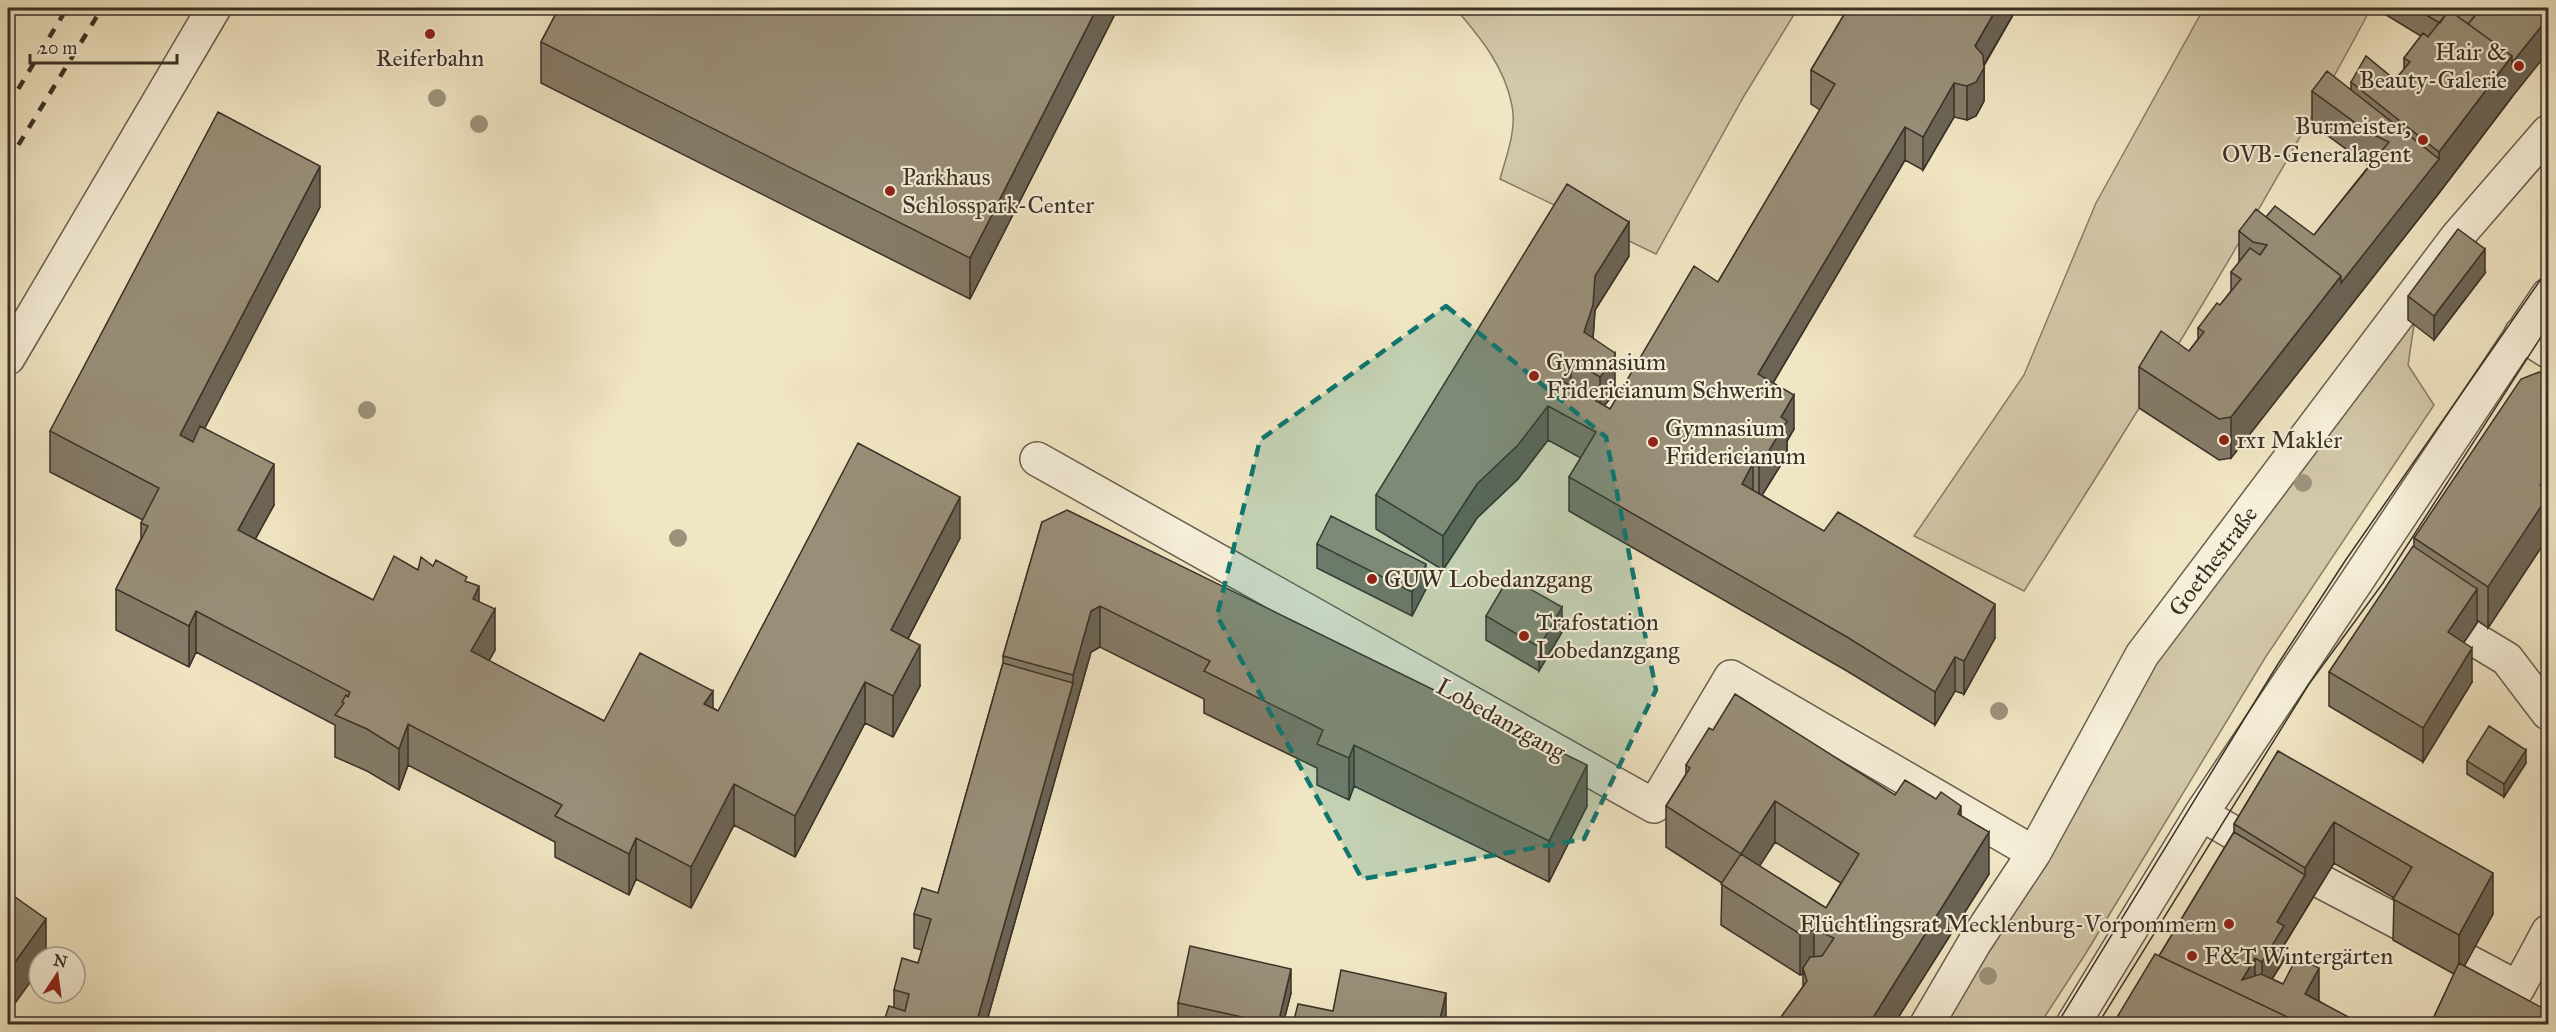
<svg xmlns="http://www.w3.org/2000/svg" width="2556" height="1032" font-family="'IM FELL Great Primer',serif">
  <style>
    .green { fill: #d2c7a9; stroke: #867c68; stroke-width: 1.5 }
    .lines { fill: none; stroke-linecap: round; stroke-linejoin: round }
    .minor-casing { stroke: #675e4e; stroke-width: 36 }
    .minor { stroke: #f6efd9; stroke-width: 33 }
    .tram { stroke: #393127; stroke-width: 1.5 }
    .rail { stroke: #393127; stroke-width: 4.5; stroke-dasharray: 10 10; stroke-linecap: butt }
    .tree { fill: #9d937c }
    .wall { fill: #847b68; stroke: #393127; stroke-width: 1.5; fill-rule: evenodd }
    .shaded-wall { fill: #6b6455; stroke: #393127; stroke-width: 1.5 }
    .building { fill: #998f79; stroke: #393127; stroke-width: 1.5 }
    .marked { fill: #0f766e; fill-opacity: 0.2; stroke: #0f766e; stroke-width: 4.5; stroke-dasharray: 12 8; stroke-linejoin: round }
    .poi-dot { fill: #8f2418; stroke: #f6efd9; stroke-width: 2 }
    .labels { text-anchor: middle; stroke-width: 4.5; stroke-linejoin: round; paint-order: stroke }
    .poi-label { font-size: 24px; fill: #393127; stroke: #f6efd9; text-anchor: start }
    .street-label { font-size: 24px; fill: #393127; stroke: #f6efd9 }
  </style>
  <rect width="100%" height="100%" fill="#f1e6c4"/>
  <filter id="stains"><feTurbulence type="fractalNoise" baseFrequency=".00333" numOctaves="4"/><feColorMatrix values="0 0 0 0 .2 0 0 0 0 .09 0 0 0 0 .02 0 0 0 .5 -.17"/></filter>
  <radialGradient id="worn" r=".72"><stop offset=".6" stop-color="#630" stop-opacity="0"/><stop offset="1" stop-color="#630" stop-opacity=".3"/></radialGradient>
  <path class="green" d="M1455,8H1798L1744,96L1656,254L1500,179C1506,157 1517,129 1512,106C1505,67 1480,37 1455,8Z
    M2204,8H2371C2265,207 2146,400 2024,591L1914,536L2024,375L2096,203Z
    M2399,314L2414,325L2408,365L2434,405L2265,658L2086,953L2040,1024H1927L2142,655Z"/>
  <g class="lines">
    <g class="minor-casing">
      <path id="minor" d="M2521,334L2548,351
        M8,358L214,8
        M1037,459L1654,806L1731,677L2034,853
        M2469,636L2507,659L2548,713
        M2201,814L2248,841
        M2322,882L2402,924
        M2467,961L2518,988L2548,932
        M1927,1024L1975,942L2034,853L2142,655L2457,237L2548,132
        M2073,1024L2201,814L2548,295"/>
    </g>
    <use href="#minor" class="minor"/>
    <path class="tram" d="M2057,1024L2278,664L2345,561L2548,269
      M2098,1024L2309,684L2383,583L2548,326"/>
    <path class="rail" d="M8,106L67,8
      M8,162L102,8"/>
  </g>
  <g class="tree">
    <circle cx="437" cy="98" r="9"/>
    <circle cx="479" cy="124" r="9"/>
    <circle cx="367" cy="410" r="9"/>
    <circle cx="2303" cy="483" r="9"/>
    <circle cx="678" cy="538" r="9"/>
    <circle cx="1999" cy="711" r="9"/>
    <circle cx="1988" cy="976" r="9"/>
  </g>
  <path class="wall" d="M559,8H1118L970,299L541,83V42Z
    M1848,8H2017L1984,66V101L1976,116L1967,120L1954,117L1923,170L1905,160L1773,383L1794,429L1787,441V455L1762,495L1995,638L1964,694L1955,691L1935,725L1847,671L1569,511V477L1581,458L1548,440L1518,479L1477,518L1443,570L1376,529V495L1629,256L1595,310L1593,338L1615,387L1613,395L1604,406L1610,409L1718,282L1820,110L1811,104V70Z
    M2378,8H2480L2512,97L2439,193L2231,458L2219,460L2139,408V367L2189,351L2198,339V328L2220,305L2231,291V272L2239,263V231L2266,217L2314,235L2369,166L2312,124V91L2351,90V82H2390L2398,81L2404,70V58L2421,36L2378,10Z
    M320,207L204,428L274,505L255,539L373,600L418,570L433,566L467,582L479,602L495,650L489,661L604,721L713,708L718,711L960,538L908,639L920,686L893,737L865,723L795,857L734,825L691,908L636,879L629,895L555,857V842L408,765L399,790L367,771L335,757V725L196,652L189,667L116,630V589L141,539V523L143,520L50,472V431Z
    M2485,273L2434,340L2408,320V296Z
    M2548,377V537L2488,628L2477,620V623L2464,642L2472,682L2423,762L2329,706V672L2414,547V538Z
    M1042,522L1587,806L1549,882L1354,786L1349,800L1317,785V768L1204,713V699L1100,647L1091,652L986,1024H883L894,1007V990L918,963L922,950L914,948V914L938,893L1003,663V656Z
    M1317,544L1426,589L1412,616L1317,568Z
    M1486,616L1562,632L1539,671L1486,640Z
    M1713,730L1895,795L1961,816L1989,874L1894,1024H1776L1803,987V974L1800,975L1721,925L1722,883L1666,847V806L1686,774V765ZM1775,842L1841,883L1826,908L1759,866Z
    M2278,751L2493,914L2464,966L2548,1024H2432V1021L2454,974L2393,940L2394,898L2334,863L2284,945V960L2272,979L2319,1001L2356,1024L2159,956L2234,832V824Z
    M2467,761L2526,763L2504,797L2467,774Z
    M1291,993L1283,1024H1178V1003Z"/>
  <path class="shaded-wall" d="M1097,8H1118L970,299V258Z
    M1997,8H2017L1975,80V46Z
    M2548,18V52L2512,97L2439,193L2231,458V417L2341,276L2439,159V152L2512,56Z
    M1984,68V101L1976,116L1967,120V86Z
    M1954,83V117L1923,170V137Z
    M1905,127V160L1758,408V374Z
    M320,166V207L180,476V435Z
    M1629,222V256L1595,310L1593,339L1584,332L1595,276Z
    M2485,249V273L2434,340V316Z
    M1615,353V387L1613,395L1600,411V377Z
    M1571,360V394L1562,415V381Z
    M1794,395V429L1787,441V455L1759,500V467L1781,417Z
    M1548,406V440L1518,479L1477,518L1443,570V536L1477,484Z
    M1753,463V497L1742,484Z
    M274,464V505L238,571V530Z
    M2548,472V537L2488,628V587L2540,485Z
    M960,497V538L891,671V630Z
    M1426,564V589L1412,616V592Z
    M479,586V627L473,599Z
    M2477,589V623L2448,666V632Z
    M1995,604V638L1964,694V661Z
    M1100,606V647L1091,652L986,1024H976L1073,683V675L1091,611Z
    M1562,607V632L1539,671V647Z
    M495,609V650L471,692V651Z
    M196,611V652L189,667V626Z
    M920,645V686L893,737V696Z
    M2472,648V682L2423,762V728Z
    M1955,657V691L1935,725V692Z
    M865,682V723L795,857V816Z
    M713,691V732L704,704Z
    M408,724V765L399,790V749Z
    M1354,745V786L1349,800V758Z
    M2526,750V763L2504,797V784Z
    M1587,765V806L1549,882V841Z
    M734,784V825L691,908V867Z
    M1775,801V842L1741,895V854Z
    M1961,806V847L1958,814Z
    M2334,822V863L2284,945V960L2262,995V962L2277,922L2305,875V868Z
    M1989,832V874L1894,1024H1869Z
    M636,838V879L629,895V854Z
    M2493,873V914L2459,976V935Z
    M46,919V957H39V970L8,1013V972Z
    M1814,929V970L1803,968V974L1800,975V934Z
    M2255,958V992L2242,980Z
    M2319,968V1002L2305,994Z
    M1291,969V993L1283,1024H1278Z
    M1446,993V1024H1439Z"/>
  <path class="building" d="M559,8H1097L970,258L541,42Z
    M1848,8H1997L1975,46L1983,55L1984,68L1976,82L1967,86L1954,83L1923,137L1905,127L1758,374L1794,395L1781,417L1787,421L1759,467L1753,463L1742,484L1824,531L1838,512L1995,604L1964,661L1955,657L1935,692L1847,637L1569,477L1596,432L1548,406L1518,445L1477,484L1443,536L1376,495L1567,184L1629,222L1595,276L1593,305L1584,332L1615,353L1613,362L1600,377L1571,360L1562,381L1610,409L1694,266L1718,282L1835,84L1811,70Z
    M2414,8H2481L2468,24L2449,10L2440,23Z
    M2482,8H2548V18L2512,63V56L2468,24Z
    M2449,10L2512,56L2439,152L2351,82L2366,56L2389,75L2390,82L2399,81L2398,76L2410,62L2404,58L2423,33L2428,37Z
    M2327,71L2439,159L2341,283V276L2266,217L2275,206L2314,235L2389,142L2368,132L2312,91Z
    M218,112L320,166L180,435L193,442L200,426L274,464L238,530L373,600L394,556L418,570L421,557L433,566L436,560L467,577L465,581L479,586L473,599L495,609L471,651L604,721L640,653L713,691L704,704L718,711L858,443L960,497L891,630L920,645L893,696L865,682L795,816L734,784L691,867L636,838L629,854L555,816L562,805L408,724L399,749L367,729L335,715L344,703L342,702L346,695L348,697L350,692L196,611L189,626L116,589L148,526L141,523L159,488L50,431Z
    M2256,209L2341,276L2231,417L2219,419L2139,367L2161,331L2189,351L2204,332L2198,328L2217,303L2220,305L2241,279L2231,272L2250,248L2260,255L2267,245L2253,242L2239,231Z
    M2458,229L2485,249L2434,316L2408,296Z
    M2539,372L2548,377V472L2540,485L2548,490V496L2488,587L2414,538L2521,379Z
    M1067,510L1587,765L1549,841L1354,745L1349,758L1317,744L1323,730L1204,671L1210,661L1100,606L1091,611L1073,675L1003,656L1042,522Z
    M1331,516L1426,564L1412,592L1317,544Z
    M2413,546L2477,589L2448,632L2472,648L2423,728L2329,672Z
    M1509,577L1562,607L1539,647L1486,616Z
    M1003,663L1073,683L976,1024H883L889,1006L905,1011L909,994L894,990L902,958L918,963L931,919L914,914L922,888L938,893Z
    M1735,694L1895,795L1905,780L1936,799L1941,792L1961,806L1958,814L1989,832L1869,1024H1776L1807,981L1803,968L1810,957L1822,956L1834,938L1814,929L1800,934L1721,884L1741,854L1826,908L1859,854L1775,801L1741,854L1666,806L1690,768L1686,765L1709,728L1713,730Z
    M2489,726L2526,750L2504,784L2467,761Z
    M2278,751L2493,873L2459,935L2393,899L2412,867L2334,822L2305,868L2234,824Z
    M2234,832L2305,875L2277,922L2284,926L2262,962L2255,958L2242,980L2261,974L2283,984L2297,957L2319,968L2305,994L2356,1021L2354,1024H2302L2159,956Z
    M8,892L46,919L8,972Z
    M1190,946L1291,969L1278,1024H1274L1178,1003Z
    M2155,954L2302,1024H2113Z
    M2459,963L2548,1011V1024H2438L2432,1021Z
    M1341,970L1446,993L1439,1024H1293L1298,1004L1333,1011Z
    M1444,1020L1467,1024H1443Z"/>
  <path class="marked" d="M1446,306L1606,437L1656,690L1584,839L1362,879L1217,616L1260,440Z"/>
  <g class="poi-dot">
    <circle cx="430" cy="34" r="6"/>
    <circle cx="2519" cy="66" r="6"/>
    <circle cx="2423" cy="140" r="6"/>
    <circle cx="890" cy="191" r="6"/>
    <circle cx="1534" cy="376" r="6"/>
    <circle cx="2224" cy="440" r="6"/>
    <circle cx="1653" cy="442" r="6"/>
    <circle cx="1372" cy="579" r="6"/>
    <circle cx="1524" cy="636" r="6"/>
    <circle cx="2229" cy="924" r="6"/>
    <circle cx="2192" cy="956" r="6"/>
  </g>
  <g class="labels">
    <g class="poi-label">
      <text x="2507" y="60" text-anchor="end">Hair &amp;<tspan x="2507" dy="28">Beauty-Galerie</tspan></text>
      <text x="430" y="66" text-anchor="middle">Reiferbahn</text>
      <text x="2411" y="134" text-anchor="end">Burmeister,<tspan x="2411" dy="28">OVB-Generalagent</tspan></text>
      <text x="902" y="185">Parkhaus<tspan x="902" dy="28">Schlosspark-Center</tspan></text>
      <text x="1546" y="370">Gymnasium<tspan x="1546" dy="28">Fridericianum Schwerin</tspan></text>
      <text x="1665" y="436">Gymnasium<tspan x="1665" dy="28">Fridericianum</tspan></text>
      <text x="2236" y="448">1x1 Makler</text>
      <text x="1384" y="587">GUW Lobedanzgang</text>
      <text x="1536" y="630">Trafostation<tspan x="1536" dy="28">Lobedanzgang</tspan></text>
      <text x="2217" y="932" text-anchor="end">Flüchtlingsrat Mecklenburg-Vorpommern</text>
      <text x="2204" y="964">F&amp;T Wintergärten</text>
    </g>
    <g class="street-label">
      <text transform="translate(2213 561) rotate(-53)" y="8">Goethestraße</text>
      <text transform="translate(1501 719) rotate(29)" y="8">Lobedanzgang</text>
    </g>
  </g>
  <rect width="2556" height="1032" fill="none" stroke="#f1e6c4" stroke-width="30"/>
  <rect x="9" y="9" width="2538" height="1014" fill="none" stroke="#393127" stroke-width="3"/>
  <rect x="15" y="15" width="2526" height="1002" fill="none" stroke="#393127" stroke-width="1.5"/>
  <g transform="translate(57 975) rotate(13)"><circle r="28" fill="#f6efd9" stroke="#aaa392" stroke-width="1.5"/>
  <path d="M0-4.5L10 22L0 15L-10 22Z" fill="#8f2418"/>
  <text y="-9" font-size="16" font-weight="bold" text-anchor="middle" fill="#393127">N</text>
  </g>
  <path d="M30 54v9h147v-9" fill="none" stroke="#393127" stroke-width="3"/>
  <text x="39" y="54" font-size="18" fill="#393127" stroke="#f6efd9" stroke-width="4.5" paint-order="stroke">20 m</text>
  <rect width="100%" height="100%" filter="url(#stains)"/>
  <rect width="100%" height="100%" fill="url(#worn)"/>
</svg>
